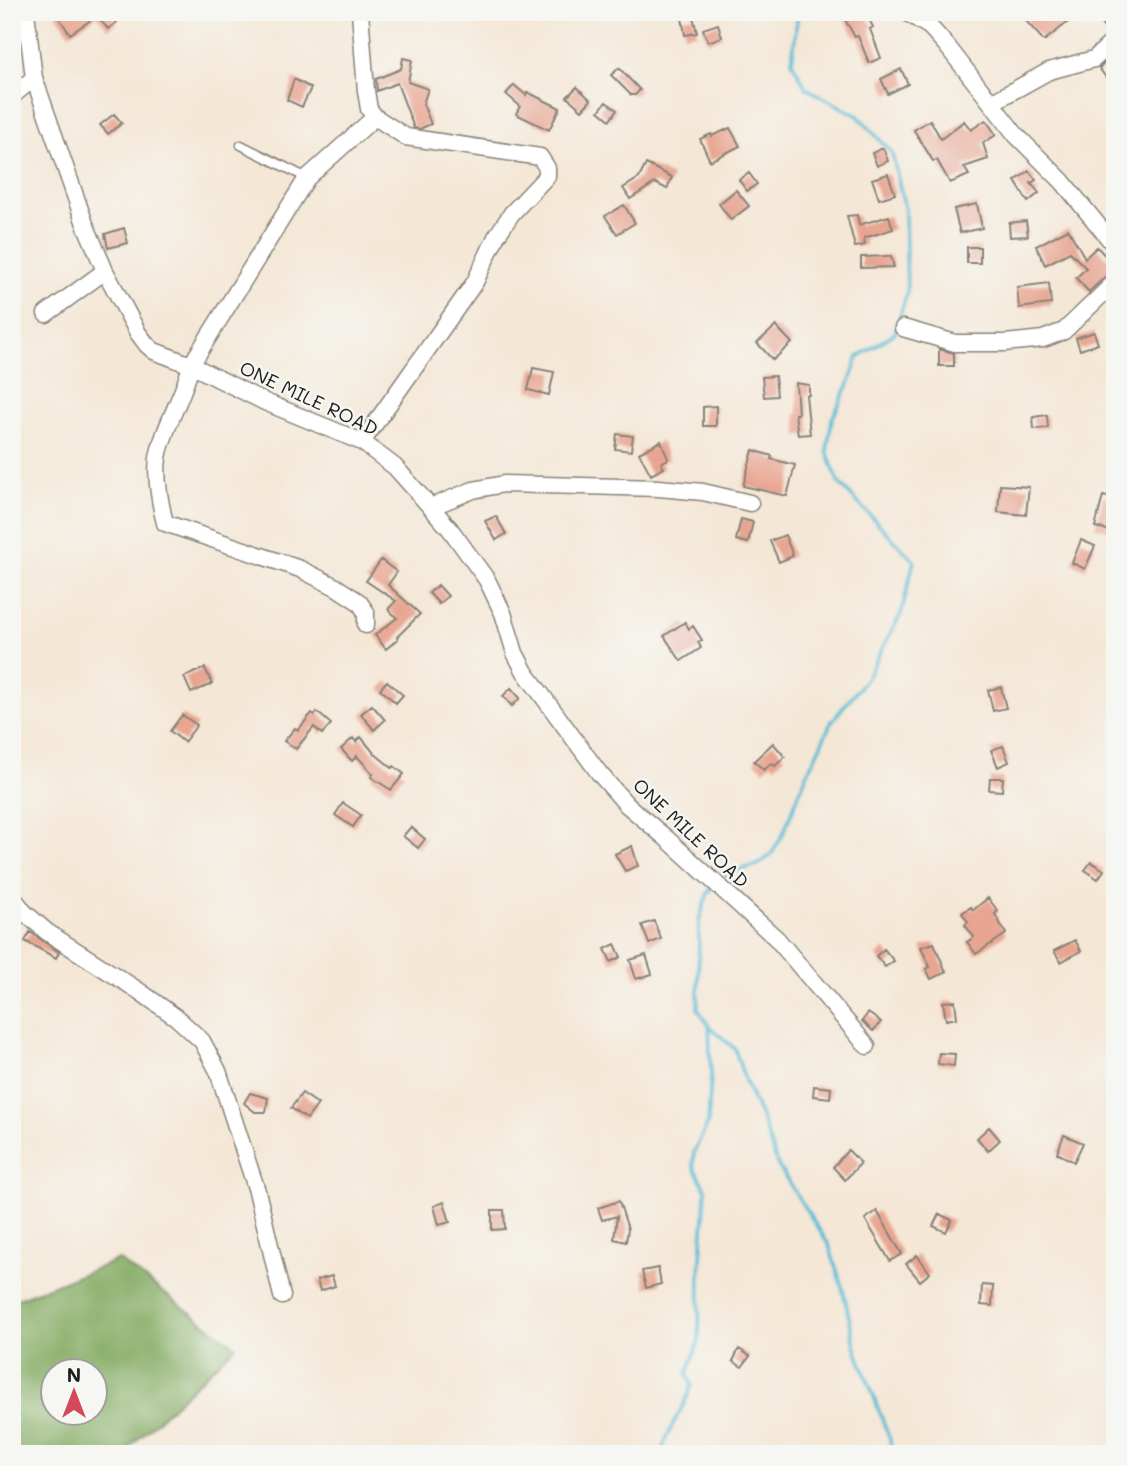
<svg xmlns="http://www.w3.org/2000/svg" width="1127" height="1466" font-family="Mali,sans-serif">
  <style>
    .forest { fill: #82aa61; stroke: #4f633e; stroke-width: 2; fill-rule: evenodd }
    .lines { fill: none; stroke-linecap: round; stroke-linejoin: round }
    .stream { stroke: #59bcd7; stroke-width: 3.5 }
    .building { fill: #e8a591 }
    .service-casing { stroke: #888279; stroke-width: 11 }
    .minor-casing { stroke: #888279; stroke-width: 19 }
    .service { stroke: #fff; stroke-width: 8 }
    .minor { stroke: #fff; stroke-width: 16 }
    .labels { text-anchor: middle; stroke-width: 5; stroke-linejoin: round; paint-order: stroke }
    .street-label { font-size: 19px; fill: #1c1c1c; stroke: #f6f6f2 }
  </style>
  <rect width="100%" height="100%" fill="#f6f6f2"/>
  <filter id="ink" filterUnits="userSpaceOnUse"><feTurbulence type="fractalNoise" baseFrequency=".0143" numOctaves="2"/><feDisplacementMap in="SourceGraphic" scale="14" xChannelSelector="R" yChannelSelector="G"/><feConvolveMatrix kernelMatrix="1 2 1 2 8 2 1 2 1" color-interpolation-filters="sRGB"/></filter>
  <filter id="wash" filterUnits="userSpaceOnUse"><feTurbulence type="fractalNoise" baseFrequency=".00686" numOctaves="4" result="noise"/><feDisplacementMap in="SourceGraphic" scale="28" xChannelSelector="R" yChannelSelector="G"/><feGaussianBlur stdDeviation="1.57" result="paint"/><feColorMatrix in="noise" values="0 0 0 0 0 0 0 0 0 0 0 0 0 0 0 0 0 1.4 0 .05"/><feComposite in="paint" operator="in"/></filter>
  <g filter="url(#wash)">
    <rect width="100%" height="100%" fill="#f4e7d6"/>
    <path class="forest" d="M119,1260L236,1346L122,1454H12V1301ZM52,1372H94V1414H52Z"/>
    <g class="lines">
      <path class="stream" d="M719,878L738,870L758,865L771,855L783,834L806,776L832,721L866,679L901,614L914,561L838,482L827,451L832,419L849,384L858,357L895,333L907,292L905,210L892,153L858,116L806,88L792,62L798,12
        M712,887L707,895L699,921L698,1009L709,1026L735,1049L744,1078L763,1122L777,1164L829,1245L843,1290L856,1349L890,1440L892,1454
        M661,1454C667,1429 684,1409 692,1385L687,1374L699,1341L700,1272L706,1190L693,1166L694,1152L708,1123L711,1075L709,1026"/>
    </g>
    <g id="blocks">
      <path class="building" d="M55,12H109L117,22L108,29L97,16L70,34Z
        M855,12H865L873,27L870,29L881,58L869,63L858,36L855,37L844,18Z
        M1038,12H1081L1044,41L1026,21Z
        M1092,12H1110L1115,21L1105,29Z
        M693,16L697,33L685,35L682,18Z
        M718,24L722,37L708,42L703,29Z
        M1115,54V90L1099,68Z
        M403,58L412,60L408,82L428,89L423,104L431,124L420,129L414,128L397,83L377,91L376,79L401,69Z
        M619,68L640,90L635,95H631L611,75Z
        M901,69L908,84L888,94L881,79Z
        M294,79L311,88L302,107L287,100Z
        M514,85L526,95L527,92L560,108L549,130L516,114L520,106L506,94Z
        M577,87L591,100L582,110L567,97Z
        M606,102L617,110L610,120L599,111Z
        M114,114L122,123L108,134L100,125Z
        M930,120L941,139L964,121L971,130L986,120L996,135L983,143L988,159L964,167L969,175L950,183L937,160L933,161L914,130Z
        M730,128L740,146L710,161L700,139L711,134L712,136Z
        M883,148L888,161L877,166L872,153Z
        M646,164L672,177L667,189L655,183L630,199L623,188L639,178Z
        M1029,171L1036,180L1031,183L1039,193L1028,202L1015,181Z
        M749,173L757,184L747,191L739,180Z
        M888,174L895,194L879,199L872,179Z
        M736,190L749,206L731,220L719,204Z
        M977,204L982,228L960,233L954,209Z
        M624,205L635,223L617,234L605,216Z
        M857,215L859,225L889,216L893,229L864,238L865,245L855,247L847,216Z
        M1026,221L1028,236L1010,237L1009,223Z
        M124,228L128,243L108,248L105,234Z
        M1068,229L1085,258L1097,247L1115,266V272L1108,274L1089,292L1076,278L1086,268L1070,252L1045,265L1036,246Z
        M967,247H980V263H967Z
        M891,256L894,267L861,268V257Z
        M1049,283L1051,304L1019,308L1017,287Z
        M776,326L792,343L773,360L757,343Z
        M1094,332L1098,344L1080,350L1076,338Z
        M939,349L954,353V366H939Z
        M533,368L554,372L549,395L528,390Z
        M775,376L777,396L764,397L762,377Z
        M796,383L809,385V395H806L810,434L798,435L795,414H798Z
        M716,406V426H703V407Z
        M1047,415L1048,428L1034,429L1033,417Z
        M617,434L633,436L631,451L615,449Z
        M661,441L668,459L661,463L664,468L651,475L639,453Z
        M753,450L772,456L771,459L795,465L787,496L743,486Z
        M1000,485L1029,487L1026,515L998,512Z
        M1103,496L1115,499V532L1095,527Z
        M496,516L506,534L496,540L485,521Z
        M741,519L753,522L748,543L736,540Z
        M785,535L793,556L779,562L770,541Z
        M1081,540L1095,546L1085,569L1072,563Z
        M381,560L397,572L388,585L420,614L397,637L398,639L386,649L375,635L397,618L388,609L396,601L366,581Z
        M438,585L448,596L439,604L429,593Z
        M685,622L689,629L693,626L702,640L698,642L701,648L681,661L664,636Z
        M205,668L212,684L191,693L184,677Z
        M387,681L403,695L396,703L380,689Z
        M1001,687L1006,708L993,711L988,690Z
        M511,688L520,698L512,706L503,696Z
        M372,705L385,720L374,730L361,714Z
        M317,712L331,724L322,734L314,727L296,749L284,741L295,728L298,730L312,713L315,715Z
        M182,715L197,725L184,742L170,731Z
        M361,737L374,753L392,768L394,766L404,774L391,790L371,777L373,774L357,756L352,761L341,749L353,738L356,742Z
        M773,743L785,757L775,766L771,763L764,770L754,761Z
        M1003,746L1009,762L998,767L991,750Z
        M990,778H1003L1002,791L989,790Z
        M343,803L361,815L353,827L335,815Z
        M411,827L425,839L418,848L403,836Z
        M632,846L638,866L625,871L615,854Z
        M1091,862L1104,870L1098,879L1085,870Z
        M988,898L998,911L995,914L1006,934L976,954L967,942L974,937L965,925L968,922L962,913L971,907L973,910Z
        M654,921L661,939L649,944L642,925Z
        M30,932L59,952L56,958L25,941Z
        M1075,940L1081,951L1061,962L1054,951Z
        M934,943L946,972L931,979L926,969L930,967L921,947Z
        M615,944L621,957L611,962L605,949Z
        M884,949L894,961L885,967L876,956Z
        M646,955L652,974L636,979L630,960Z
        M955,1001L957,1018L946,1020L943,1002Z
        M868,1013L881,1022L873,1031L862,1021Z
        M939,1053L955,1054L954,1066L938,1064Z
        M814,1086L831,1088L830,1098L813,1096Z
        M250,1093L268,1098L266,1112H255L244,1103Z
        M302,1093L318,1104L307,1119L291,1108Z
        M989,1127L1000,1140L988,1151L977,1138Z
        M1064,1135L1083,1143L1074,1162L1057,1153Z
        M848,1150L861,1163L845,1180L833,1167Z
        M619,1201L628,1229L626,1242L614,1239L617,1216L602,1220L598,1208Z
        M444,1202L450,1222L439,1225L434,1206Z
        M492,1210H504L505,1229L492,1230Z
        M877,1211L902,1254L890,1261L865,1219Z
        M939,1214L952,1220L946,1232L933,1226Z
        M917,1255L930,1273L920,1281L906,1264Z
        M658,1268L661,1284L646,1288L642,1271Z
        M332,1276L335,1286L320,1291L317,1280Z
        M982,1285L993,1286L992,1306L981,1305Z
        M739,1349L750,1356L742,1367L733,1361Z"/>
    </g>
  </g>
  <g filter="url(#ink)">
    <use href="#blocks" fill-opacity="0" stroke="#888279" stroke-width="2"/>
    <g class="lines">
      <g class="service-casing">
        <path id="service" d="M241,145L307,178"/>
      </g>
      <g class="minor-casing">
        <path id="minor" d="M26,12L34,78L85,224L105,271L138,333L147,345L154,351L191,365L265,402L362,442L395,467L450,529L487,580L503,613L515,653L525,672L599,773L627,805L666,838L777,939L867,1046
          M360,12L366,91L369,109L375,117L406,137L540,157L547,168V176L512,213L496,237L475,282L362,442
          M906,12L930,27L947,46L1016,135L1062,181L1115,246
          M12,96L34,78
          M991,103L1049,71L1094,59L1109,45
          M46,314L105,271
          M903,328L955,343H1005L1043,339L1064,331L1115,282
          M431,507L473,490L504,484L659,488L703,492L750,503
          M366,625V612L359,602L336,587L300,569L165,523C160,503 155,479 158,458C163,428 184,396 191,365L307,178L375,117
          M12,896L24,912L47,932L139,991L177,1018L202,1041L218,1071L257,1191L282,1296"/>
      </g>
      <use href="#service" class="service"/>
      <use href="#minor" class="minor"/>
    </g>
  </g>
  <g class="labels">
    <g class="street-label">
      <text transform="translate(309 398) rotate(25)" y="7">ONE MILE ROAD</text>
      <text transform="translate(691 833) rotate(43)" y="7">ONE MILE ROAD</text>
    </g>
  </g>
  <rect width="1127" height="1466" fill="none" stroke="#f6f6f2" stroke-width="42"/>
  <g transform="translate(74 1392)"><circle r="33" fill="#f6f6f2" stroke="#9f9f9c" stroke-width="2"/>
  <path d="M0-5L12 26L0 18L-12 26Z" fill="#d1495b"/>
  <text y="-10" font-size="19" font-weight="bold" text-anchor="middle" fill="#1c1c1c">N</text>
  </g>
</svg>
